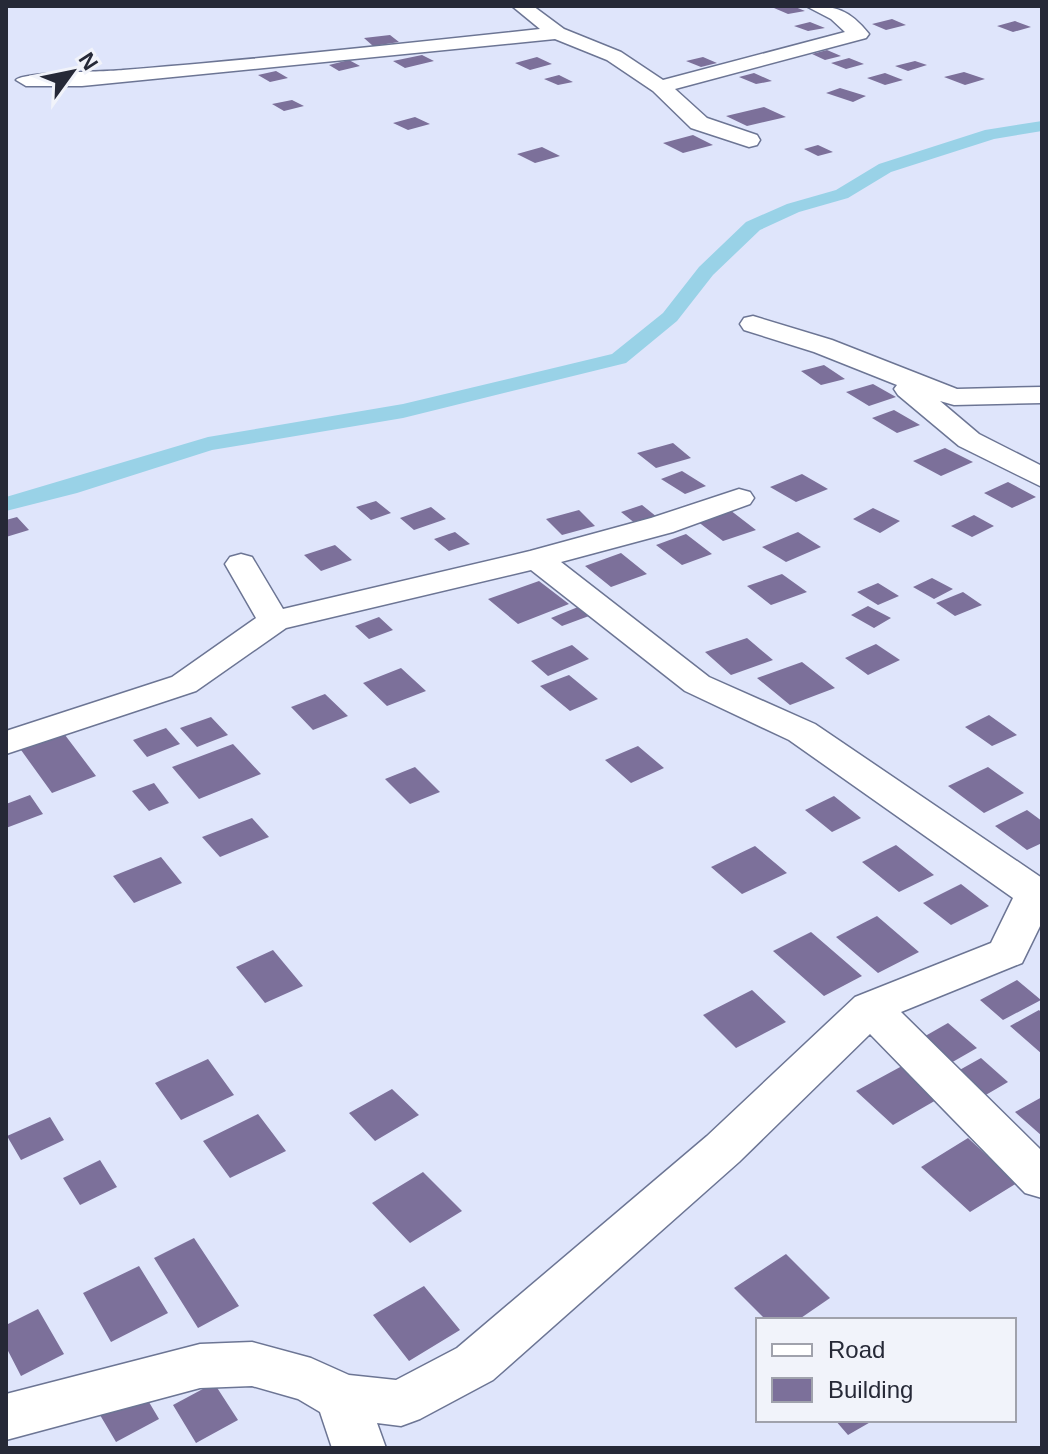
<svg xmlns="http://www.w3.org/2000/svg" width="1048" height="1454" font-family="Helvetica,sans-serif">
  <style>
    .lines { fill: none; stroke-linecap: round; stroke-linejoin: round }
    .canal { fill: #99d2e7; fill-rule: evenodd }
    .building { fill: #7c709a }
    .minor-casing { stroke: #6c7594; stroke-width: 3 }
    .minor { fill: #fff; fill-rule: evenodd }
  </style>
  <rect width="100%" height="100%" fill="#dfe5fb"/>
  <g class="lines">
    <path class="canal" d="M1042,121V131L994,139L891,172L848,198L799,212L760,230L713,275L677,321L626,363L403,418L212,450L77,493L6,511V497L208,437L403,404L612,354L663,313L699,267L746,222L787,204L836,190L879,164L985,130Z"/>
  </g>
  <path class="building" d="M793,6L805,11L788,14L774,8Z
    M892,19L906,25L886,30L872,24Z
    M1015,21L1031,27L1013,32L997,26Z
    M810,22L825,28L808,31L794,26Z
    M390,35L399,42L373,46L364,38Z
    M827,50L841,56L825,60L812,54Z
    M422,55L434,61L405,68L393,61Z
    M537,57L552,64L530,70L515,63Z
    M703,57L717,63L701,67L686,61Z
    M849,58L864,64L846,69L831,63Z
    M349,60L360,66L339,71L329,65Z
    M915,61L927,65L908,71L895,66Z
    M276,71L288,78L270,82L258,75Z
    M964,72L985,79L965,85L944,77Z
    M754,73L772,81L756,84L739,77Z
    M885,73L903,80L885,85L867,78Z
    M559,75L573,82L558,85L544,79Z
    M840,88L866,96L853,102L826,93Z
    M292,100L304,106L284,111L272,104Z
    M764,107L786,117L747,126L726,116Z
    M415,117L430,124L408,130L393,123Z
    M693,135L713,145L683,153L663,143Z
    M818,145L833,152L818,156L804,149Z
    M542,147L560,156L535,163L517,154Z
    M824,365L845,379L821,385L801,371Z
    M873,384L896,397L869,406L846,392Z
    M894,410L920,425L897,433L872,418Z
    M673,443L691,458L656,468L637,453Z
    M945,448L973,462L941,476L913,461Z
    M682,471L706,486L685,494L661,479Z
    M802,474L828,489L796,502L770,487Z
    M1008,482L1036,497L1012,508L984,493Z
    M376,501L391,513L371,520L356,507Z
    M642,505L657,517L636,524L621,512Z
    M431,507L446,519L414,530L400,518Z
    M873,508L900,521L880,533L853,519Z
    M579,510L595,526L562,535L546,519Z
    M730,510L756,530L723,541L697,521Z
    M974,515L994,526L972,537L951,526Z
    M17,517L29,530L6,537V520Z
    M455,532L470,544L449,551L434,539Z
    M798,532L821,547L786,562L762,547Z
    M686,534L712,554L682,565L656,545Z
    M335,545L352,560L321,571L304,555Z
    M621,553L647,574L611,587L585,566Z
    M782,574L807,592L771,605L747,586Z
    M932,578L953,589L934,599L913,587Z
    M539,581L569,604L518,624L488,599Z
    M878,583L899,596L878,605L857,592Z
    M963,592L982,605L955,616L936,603Z
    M868,606L891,618L874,628L851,615Z
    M578,607L589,616L562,626L551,618Z
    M379,617L393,630L369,639L355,626Z
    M747,638L773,660L731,675L705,652Z
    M876,644L900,660L868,675L845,658Z
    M572,645L589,659L548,676L531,661Z
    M802,662L835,688L790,705L757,678Z
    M401,668L426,691L387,706L363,683Z
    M569,675L598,699L570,711L540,686Z
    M325,694L348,716L313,730L291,707Z
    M989,715L1017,735L992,746L965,727Z
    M211,717L228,735L197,747L180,728Z
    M166,728L180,744L147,757L133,740Z
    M65,735L96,776L52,793L21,750Z
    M233,744L261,774L199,799L172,767Z
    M638,746L664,768L631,783L605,760Z
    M415,767L440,792L410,804L385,779Z
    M988,767L1024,793L984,813L948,786Z
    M154,783L169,803L149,811L132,791Z
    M30,795L43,814L6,828V804Z
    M834,796L861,818L832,832L805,810Z
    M1027,810L1042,821V843L1027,850L995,826Z
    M252,818L269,837L220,857L202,837Z
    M896,845L934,875L899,892L862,862Z
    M755,846L787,873L742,894L711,867Z
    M161,857L182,883L134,903L113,876Z
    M961,884L989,906L951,925L923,903Z
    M877,916L919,952L878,973L836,937Z
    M811,932L862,976L824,996L773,951Z
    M273,950L303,986L265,1003L236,967Z
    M1017,980L1041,1000L1003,1020L980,1000Z
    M752,990L786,1022L736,1048L703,1015Z
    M1039,1010L1042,1013V1054L1010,1026Z
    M948,1023L977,1048L949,1064L920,1039Z
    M981,1058L1008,1082L984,1096L956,1072Z
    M208,1059L234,1095L181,1120L155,1083Z
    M902,1066L938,1099L893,1125L856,1091Z
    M392,1089L419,1115L375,1141L349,1113Z
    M1042,1097V1136L1015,1112Z
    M258,1114L286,1151L230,1178L203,1141Z
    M50,1117L64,1140L21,1160L7,1136Z
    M968,1138L1017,1183L970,1212L921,1167Z
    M100,1160L117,1187L80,1205L63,1178Z
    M423,1172L462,1211L410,1243L372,1203Z
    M194,1238L239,1306L198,1328L154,1258Z
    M786,1254L830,1298L798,1320H766L734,1288Z
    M139,1266L168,1313L111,1342L83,1293Z
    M424,1286L460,1330L409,1361L373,1315Z
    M38,1309L64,1354L21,1376L6,1347V1325Z
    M214,1383L238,1420L196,1443L173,1405Z
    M143,1392L159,1419L116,1442L100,1415Z
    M835,1420H874L848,1435Z"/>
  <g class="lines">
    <g class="minor-casing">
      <path id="minor" d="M512,6H533L564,29L621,52L663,80L845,32L831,19L806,6C836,6 849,9 869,34L866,38L675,89L707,118L757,135L760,140L757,145L749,147L691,128L653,91L607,60L555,39L82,86H26L16,80C23,72 105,72 123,70C262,59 401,44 540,29Z
        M753,316L832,340L957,389L1042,387V403L954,405L940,401L979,434L1042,466V487L959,446L898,395L894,389L897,385L814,352L744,330L740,324L744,318Z
        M739,489L750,492L754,498L750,504L673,532L561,562L709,677L815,724L1042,878V922L1022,963L901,1012L1042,1151V1198L1025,1193L870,1034L739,1162L493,1380L420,1419L401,1426L377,1423L386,1448H332L320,1412L298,1399L252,1386L200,1388L6,1440V1394L200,1344L252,1342L311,1358L349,1375L396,1380L457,1348L707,1136L855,997L991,943L1013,898L789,740L685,691L531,570L286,628L196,691L6,754V731L172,677L256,618L225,564L230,557L241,554L252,557L283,609L530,551L651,518Z"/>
    </g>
    <use href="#minor" class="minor"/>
  </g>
  <rect width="1048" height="1454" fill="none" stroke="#262937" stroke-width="16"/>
  <rect x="756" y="1318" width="260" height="104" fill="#f1f3fa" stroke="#a0a2ac" stroke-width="2"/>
  <rect x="772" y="1344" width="40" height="12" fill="#ffffff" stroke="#a0a2ac" stroke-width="2"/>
  <text x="828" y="1358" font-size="24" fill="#262937">Road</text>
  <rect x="772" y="1378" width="40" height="24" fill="#7c709a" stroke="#a0a2ac" stroke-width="2"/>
  <text x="828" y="1398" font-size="24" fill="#262937">Building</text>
  <g transform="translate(72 72) rotate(57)" stroke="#f1f3fa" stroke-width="6" paint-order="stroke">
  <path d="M0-6L14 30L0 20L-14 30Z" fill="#262937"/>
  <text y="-12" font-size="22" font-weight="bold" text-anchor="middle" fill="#262937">N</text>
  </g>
</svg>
